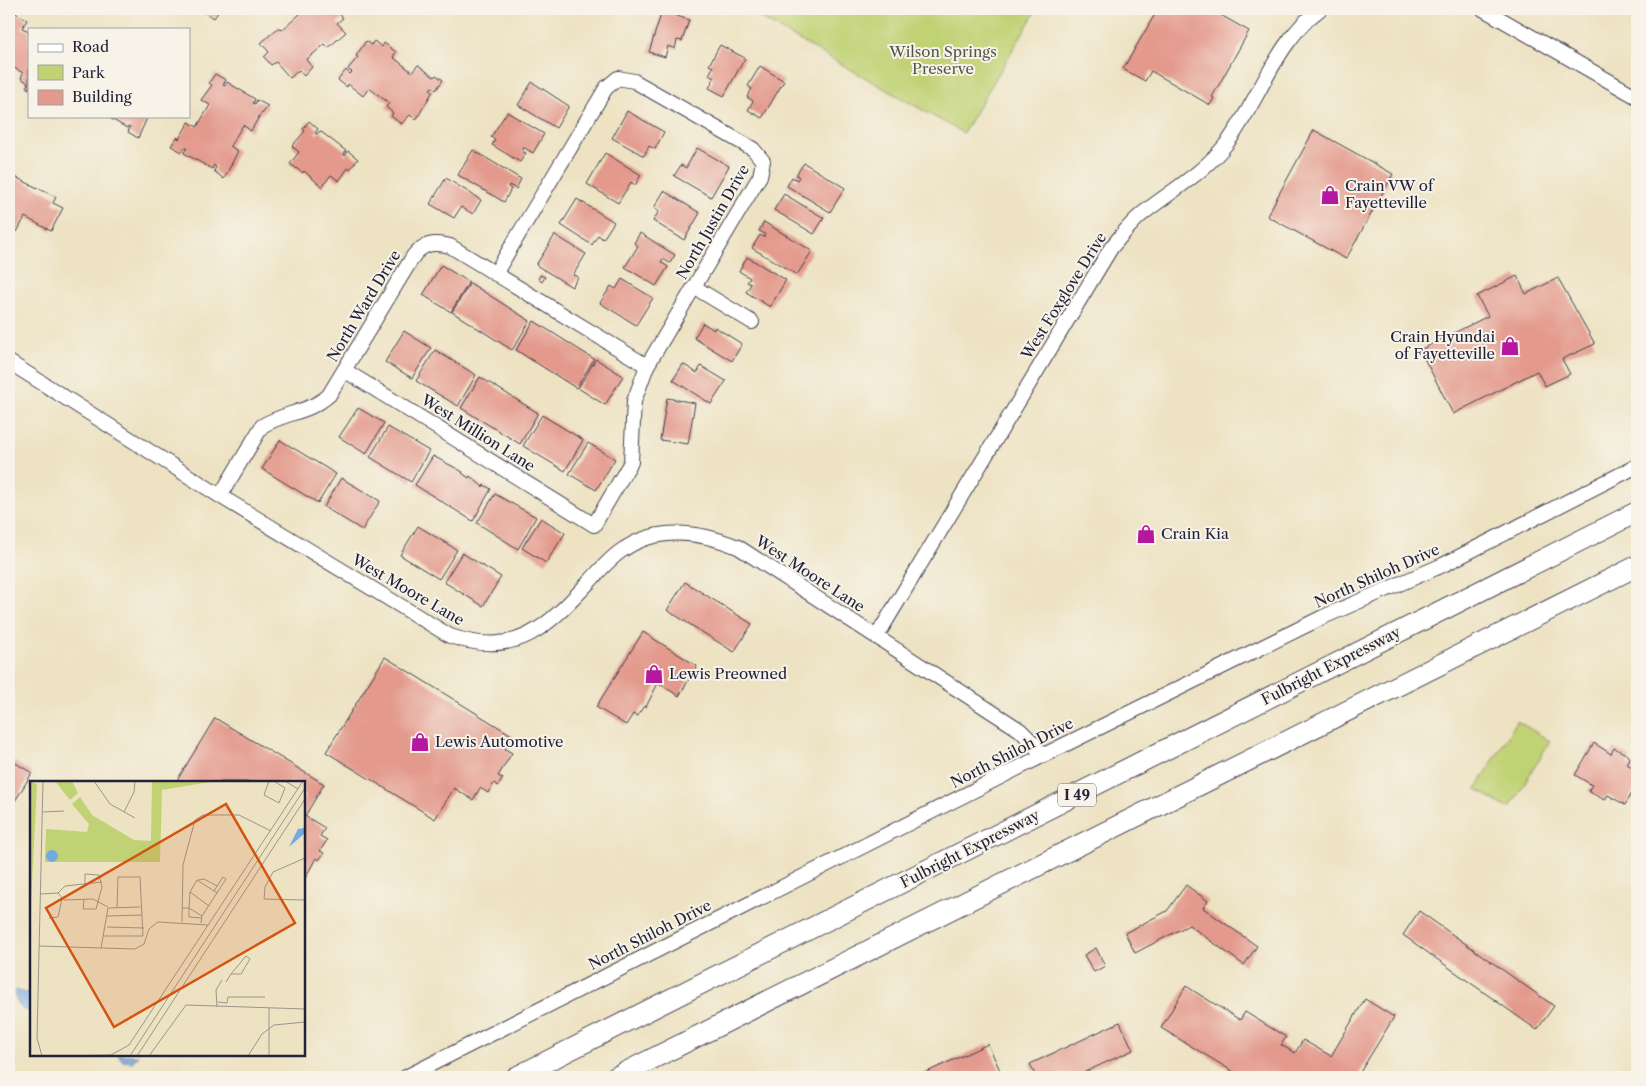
<svg xmlns="http://www.w3.org/2000/svg" width="1646" height="1086" font-family="'Libre Caslon Text',serif">
  <style>
    .green { fill: #c1d275; stroke: #727a58 }
    .water { fill: #75a8e1; stroke: #4c658e }
    .building { fill: #e39a8c }
    .lines { fill: none; stroke-linecap: round; stroke-linejoin: round }
    .minor-casing { stroke: #403f4f; stroke-width: 16 }
    .highway-casing { stroke: #403f4f; stroke-width: 22 }
    .minor { stroke: #fff; stroke-width: 14 }
    .highway { stroke: #fff; stroke-width: 20 }
    .labels { text-anchor: middle; stroke-width: 4; stroke-linejoin: round; paint-order: stroke }
    .shield { fill: #f7f3e8; stroke: #62616f; stroke-width: 1 }
    .shield-label { font-size: 14px; font-weight: bold; fill: #22223b }
    .park-label { font-size: 15px; fill: #52574c; stroke: #f7f3e8 }
    .poi-label { font-size: 15px; fill: #22223b; stroke: #f7f3e8; text-anchor: start }
    .street-label { font-size: 15px; fill: #22223b; stroke: #f7f3e8 }
    .inset-road { fill: none; stroke: #9c958c; stroke-width: 1 }
    .view { fill: #d45411; fill-opacity: 0.15; stroke: #d45411; stroke-width: 2.5 }
    .inset-edge { fill: none; stroke: #22223b; stroke-width: 2.5 }
  </style>
  <rect width="100%" height="100%" fill="#f7f3e8"/>
  <filter id="ink" filterUnits="userSpaceOnUse"><feTurbulence type="fractalNoise" baseFrequency=".02" numOctaves="2"/><feDisplacementMap in="SourceGraphic" scale="10" xChannelSelector="R" yChannelSelector="G"/><feConvolveMatrix kernelMatrix="1 2 1 2 8 2 1 2 1" color-interpolation-filters="sRGB"/></filter>
  <filter id="wash" filterUnits="userSpaceOnUse"><feTurbulence type="fractalNoise" baseFrequency=".0096" numOctaves="4" result="noise"/><feDisplacementMap in="SourceGraphic" scale="20" xChannelSelector="R" yChannelSelector="G"/><feGaussianBlur stdDeviation="1.12" result="paint"/><feColorMatrix in="noise" values="0 0 0 0 0 0 0 0 0 0 0 0 0 0 0 0 0 1.4 0 .05"/><feComposite in="paint" operator="in"/></filter>
  <g filter="url(#wash)">
    <rect width="100%" height="100%" fill="#ede2c2"/>
    <path class="green" d="M744,9H1037L963,133Z
      M1517,721L1550,741L1509,809L1476,789Z"/>
    <path class="water" d="M15,990L25,993L31,991V1008L27,1011C19,1009 14,998 15,990Z
      M118,1055H139L132,1062L123,1061Z"/>
    <g id="blocks">
      <path class="building" d="M9,9L27,20L22,28L29,31V89L26,87L28,83L21,78L23,73L9,65Z
        M209,9L219,11L214,18L206,13Z
        M295,9H327L331,13L335,9L343,18L337,23L346,32L328,48L325,44L306,60L312,67L304,76L299,70L290,78L276,62L271,65L264,57L269,52L261,43L279,27L282,30L300,14Z
        M1158,9H1210L1249,31L1212,97L1214,98L1210,105L1151,71L1145,81L1123,69Z
        M662,11L689,20L682,41L677,40L675,49L668,46L665,57L649,52Z
        M366,41L371,45L374,41L382,47L384,43L396,52L393,57L412,72L418,65L434,77L436,75L443,80L436,90L432,87L430,89L433,91L416,120L410,115L401,124L391,116L393,113L386,107L389,103L369,88L363,96L348,84L347,87L338,80L346,70L350,74L352,72L348,69L358,57L356,56Z
        M720,45L745,58L724,96L709,88L714,78L709,75L713,67L709,65Z
        M760,66L784,81L762,118L748,110L753,101L747,97L752,89L748,86Z
        M215,74L226,80L223,85L225,86L227,82L255,99L253,103L255,104L257,100L268,106L262,114L261,113L251,131L243,125L230,146L238,151L224,179L214,171L216,167L214,165L212,169L184,153L187,148L185,147L182,152L171,146L177,137L179,139L189,122L197,127L210,105L201,100L212,85L209,83Z
        M532,82L569,106L556,128L518,105Z
        M627,111L664,132L655,149L649,146L644,156L612,138Z
        M507,112L544,134L533,153L523,147V152L526,153L520,162L492,145L495,140L491,137Z
        M106,116H148L138,138L128,132L130,127L128,126L127,128Z
        M309,121L318,129L315,133L317,134L320,131L346,151L344,154L345,156L348,151L358,159L350,169L348,168L339,181L331,175L322,187L304,171L303,173L290,164L299,152L292,146L305,131L303,129Z
        M1314,130L1393,174L1346,259L1267,216Z
        M697,148L729,166L711,197L674,176L681,165L686,168Z
        M473,150L521,179L516,189L509,185L508,187L511,189L504,202L458,175Z
        M605,153L641,175L635,185L631,182L618,203L587,184Z
        M804,163L845,188L830,212L787,186L792,177L797,180L799,177L796,175Z
        M9,174L56,197L53,203L63,208L51,231L25,217L17,232L9,227Z
        M446,178L481,200L473,214L461,207L454,218L430,204Z
        M664,191L700,213L684,240L653,221L659,211L654,208Z
        M784,194L824,218L814,234L774,210Z
        M577,199L614,222L603,239L598,235L592,245L561,225Z
        M764,222L812,251L797,275L752,248L760,235L764,237L765,234L759,231Z
        M640,233L675,255L670,263L663,259L661,262L668,267L656,286L625,267L638,246L634,243Z
        M555,235L586,254L573,275L578,277L572,287L536,265Z
        M747,257L786,280L770,307L746,292L751,284L747,282L750,278L739,271Z
        M441,265L469,282L451,312L423,295Z
        M540,275L545,277L542,282L538,279Z
        M1517,276L1526,294L1558,278L1595,344L1562,359L1570,374L1545,386L1537,371L1453,414L1420,350L1488,316L1477,296Z
        M622,279L653,298L636,325L600,303L611,286L616,289Z
        M470,283L530,321L512,350L452,312Z
        M534,321L594,359L576,388L516,350Z
        M703,323L714,330L715,327L742,344L732,361L694,338Z
        M404,331L431,348L412,378L385,362Z
        M435,350L476,375L458,406L416,381Z
        M596,359L623,376L605,405L578,388Z
        M683,364L697,373L701,366L726,381L711,404L673,380Z
        M480,377L538,413L520,444L461,408Z
        M667,398L695,403L688,444L660,440Z
        M358,408L384,423L366,454L339,437Z
        M542,415L583,440L565,471L523,446Z
        M388,427L429,451L411,482L370,457Z
        M280,440L336,474L318,503L262,469Z
        M588,443L615,459L596,490L569,474Z
        M433,456L463,472L462,473L469,478L470,476L483,487L484,485L491,489L473,521L415,485Z
        M341,478L380,501L362,530L324,507Z
        M495,494L536,517L518,549L477,523Z
        M541,518L565,533L546,563L522,548Z
        M418,526L457,550L439,579L400,555Z
        M462,553L501,577L483,606L444,582Z
        M685,582L752,624L734,652L667,610Z
        M643,632L697,666L679,696L658,683L646,707L644,706L637,716L633,714L626,725L596,707Z
        M385,657L513,736L505,749L512,753L498,776L503,778L498,786L494,783L488,793L480,788L473,800L454,788L435,819L326,752Z
        M215,718L324,784L305,816L325,828L320,836L327,840L320,851L324,853L319,860L316,858L304,880V782H176Z
        M1594,743L1611,754L1614,748L1628,755L1630,758L1627,764L1637,770V785L1625,805L1608,795L1605,800L1588,791L1592,785L1575,775Z
        M9,759L32,773L9,811Z
        M1186,885L1208,901L1203,908L1257,946L1244,965L1189,925L1135,953L1125,933L1167,911Z
        M1419,911L1554,1006L1537,1030L1403,935Z
        M1096,948L1105,966L1094,972L1084,955Z
        M1186,986L1240,1020L1245,1012L1286,1037L1281,1045L1295,1053L1303,1040L1331,1056L1365,999L1394,1017L1359,1074L1365,1077H1242L1161,1028Z
        M1120,1022L1133,1050L1074,1077H1036L1030,1064Z
        M988,1044L1003,1077H916Z"/>
    </g>
  </g>
  <g filter="url(#ink)">
    <use href="#blocks" fill-opacity="0" stroke="#403f4f" stroke-width="1"/>
    <g class="lines">
      <g class="minor-casing">
        <path id="minor" d="M1483,9L1637,97
          M694,287L752,322
          M9,362L220,496L450,636C518,659 548,626 591,580C601,569 611,557 624,549C660,525 701,532 738,547L1020,730L1034,744L1042,756
          M344,370L594,525L631,462L634,401L647,366L760,176L763,161L753,149L634,81L618,78L606,88L495,274
          M220,496L262,426C283,413 311,412 329,395L414,255C424,243 435,242 450,246L647,366
          M877,636L1111,248C1121,236 1130,224 1142,214C1171,191 1204,173 1227,143C1259,101 1276,41 1320,9
          M406,1077L1042,756L1323,617L1443,565L1637,466"/>
      </g>
      <g class="highway-casing">
        <path id="highway" d="M516,1077L1637,512
          M616,1077L1637,566"/>
      </g>
      <use href="#minor" class="minor"/>
      <use href="#highway" class="highway"/>
    </g>
  </g>
  <defs>
    <g id="shop-bare" transform="scale(1.5)"><path d="M-5-2.5h2.3a2.7 3.5 0 0 1 5.4 0H5L5.5 6h-11ZM-1.5-2.5h3a1.5 2.3 0 0 0-3 0Z" fill="#b5179e" stroke="#f7f3e8" stroke-width="2.5" paint-order="stroke"/></g>
  </defs>
  <g fill-rule="evenodd">
    <use href="#shop-bare" x="1330" y="195"/>
    <use href="#shop-bare" x="1510" y="346"/>
    <use href="#shop-bare" x="1146" y="534"/>
    <use href="#shop-bare" x="654" y="674"/>
    <use href="#shop-bare" x="420" y="742"/>
  </g>
  <g class="labels">
    <rect class="shield" x="1058" y="783.5" width="38" height="23" rx="4"/>
    <g class="shield-label">
      <text x="1077" y="800">I 49</text>
    </g>
    <g class="park-label">
      <text x="943" y="57">Wilson Springs<tspan x="943" dy="17">Preserve</tspan></text>
    </g>
    <g class="poi-label">
      <text x="1345" y="191">Crain VW of<tspan x="1345" dy="17">Fayetteville</tspan></text>
      <text x="1495" y="342" text-anchor="end">Crain Hyundai<tspan x="1495" dy="17">of Fayetteville</tspan></text>
      <text x="1161" y="539">Crain Kia</text>
      <text x="669" y="679">Lewis Preowned</text>
      <text x="435" y="747">Lewis Automotive</text>
    </g>
    <g class="street-label">
      <text transform="translate(713 222) rotate(-60)" y="5">North Justin Drive</text>
      <text transform="translate(1064 296) rotate(-58)" y="5">West Foxglove Drive</text>
      <text transform="translate(364 306) rotate(-59)" y="5">North Ward Drive</text>
      <text transform="translate(478 433) rotate(32)" y="5">West Million Lane</text>
      <text transform="translate(810 574) rotate(33)" y="5">West Moore Lane</text>
      <text transform="translate(1377 576) rotate(-24)" y="5">North Shiloh Drive</text>
      <text transform="translate(408 590) rotate(30)" y="5">West Moore Lane</text>
      <text transform="translate(1331 666) rotate(-27)" y="5">Fulbright Expressway</text>
      <text transform="translate(1012 753) rotate(-27)" y="5">North Shiloh Drive</text>
      <text transform="translate(970 849) rotate(-27)" y="5">Fulbright Expressway</text>
      <text transform="translate(650 935) rotate(-27)" y="5">North Shiloh Drive</text>
    </g>
  </g>
  <g transform="translate(30 781)">
    <rect width="275" height="275" fill="#ede2c2"/>
    <path d="M0,0L7,3L1,123H0ZM25,0H42L48,12L40,19ZM122,0H186L132,9L130,81H15L16,48L57,51L59,43L42,23L50,16L62,34L104,59L121,60Z" fill="#c1d275"/>
    <path d="M268,48L274,47L275,52L259,66ZM16 75a6 6 0 1 1 12 0a6 6 0 1 1-12 0Z" fill="#75a8e1"/>
    <path class="inset-road" d="M64,0L80,23L105,37M239,0L234,14L249,22L255,7L244,0M255,0L268,8M13,31L34,30M94,31L104,11L105,0M275,77L243,91L235,106L234,118L275,119M168,99L174,98L187,105M160,111L179,125M28,112L34,119L63,118L78,126M10,113L28,112L35,105L72,101M54,119L53,128H66L72,106L69,94L55,93V105M152,127H159V136L171,137M77,135L112,134M172,135L159,127L160,111L167,99L187,112M19,137L28,136L32,118M152,141L153,84L165,39L173,34H209L241,50M171,142L172,135L196,98L193,96L184,110M77,146L114,147M73,155H113L110,96H88L87,126M9,165L105,168L114,163L119,148L128,141L178,144M71,167L78,127L110,126M196,201L201,193H211L220,178L216,175L201,193M188,221L197,222L198,216H235M187,226L186,209L192,199M12,275L7,257L13,0M23,275L81,274L99,264L273,0M100,275L275,7M107,275L275,18M119,275L156,224L275,228M218,275L232,253L244,244L275,241M239,275V227"/>
    <path class="view" d="M196,23L265,142L84,246L16,127Z"/>
    <rect width="275" height="275" class="inset-edge"/>
  </g>
  <rect width="1646" height="1086" fill="none" stroke="#f7f3e8" stroke-width="30"/>
  <rect x="28" y="28" width="162" height="90" fill="#f7f3e8" stroke="#a29fa3"/>
  <rect x="38" y="44" width="25" height="8" fill="#ffffff" stroke="#a29fa3"/>
  <text x="72" y="52" font-size="15" fill="#22223b">Road</text>
  <rect x="38" y="65" width="25" height="15" fill="#c1d275" stroke="#a29fa3"/>
  <text x="72" y="78" font-size="15" fill="#22223b">Park</text>
  <rect x="38" y="90" width="25" height="15" fill="#e39a8c" stroke="#a29fa3"/>
  <text x="72" y="102" font-size="15" fill="#22223b">Building</text>
</svg>
